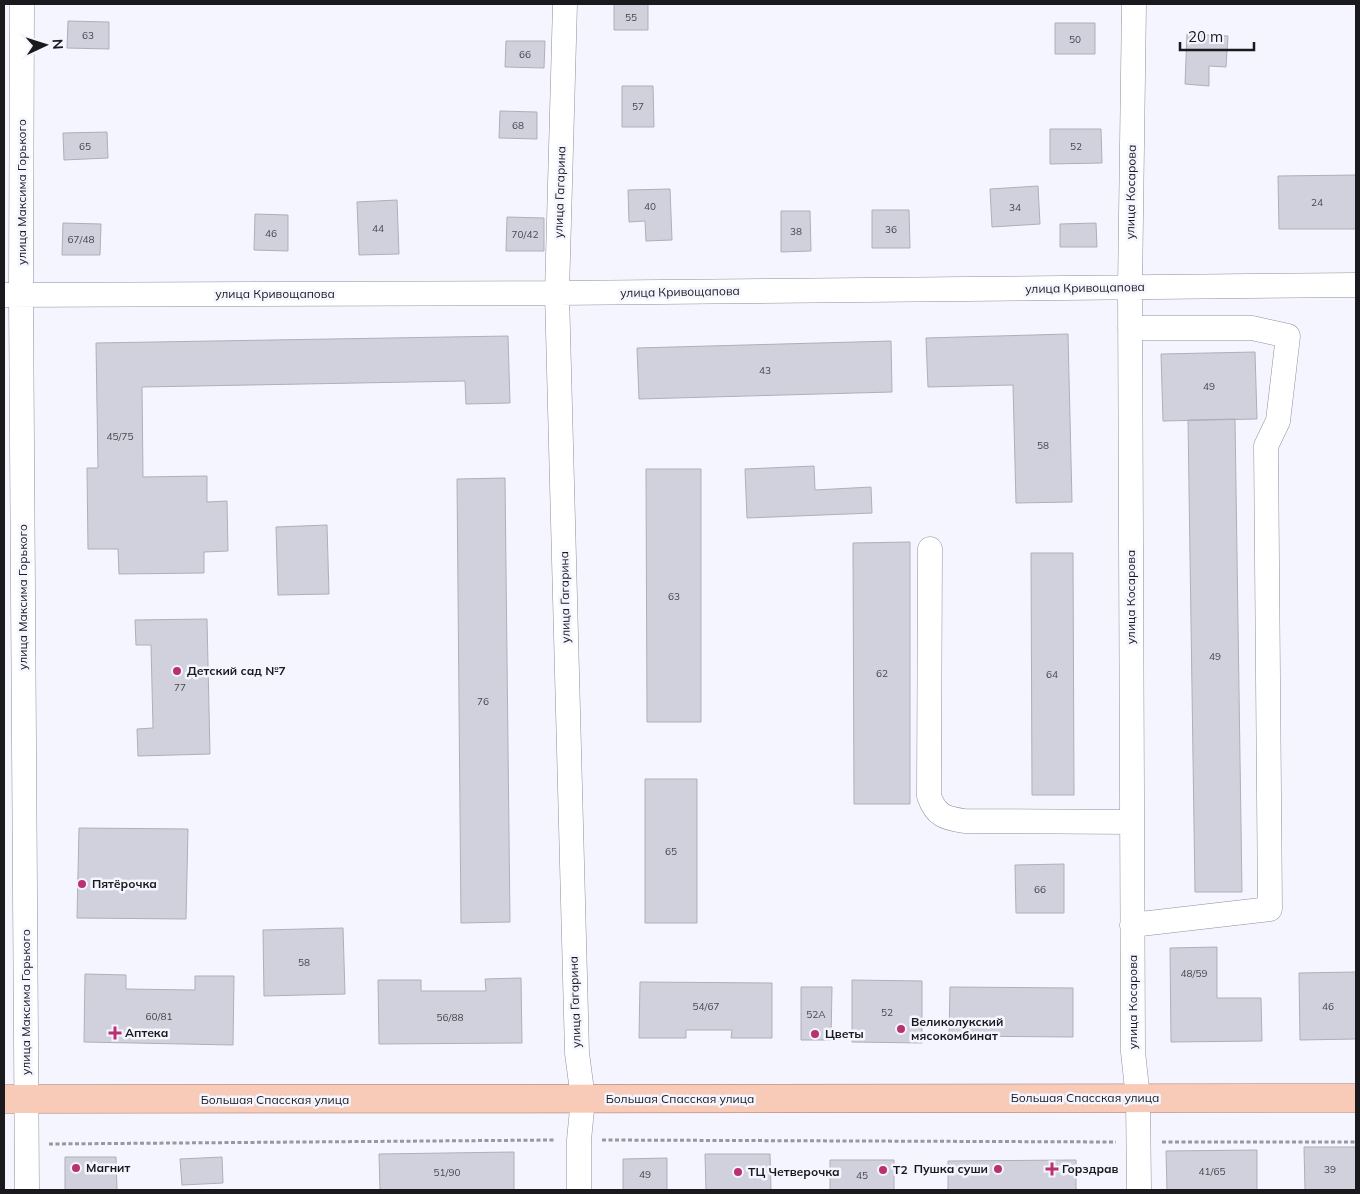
<svg xmlns="http://www.w3.org/2000/svg" width="1360" height="1194" font-family="Mulish,sans-serif">
  <style>
    .building { fill: #d0d1dc; stroke: #afafba }
    .lines { fill: none; stroke-linecap: round; stroke-linejoin: round }
    .minor-casing { stroke: #90909b; stroke-width: 25 }
    .major-casing { stroke: #a67663; stroke-width: 29 }
    .path { stroke: #9898a0; stroke-width: 3; stroke-dasharray: 4 2.5; stroke-linecap: butt }
    .minor { stroke: #fff; stroke-width: 24 }
    .major { stroke: #f7cbb8; stroke-width: 28 }
    .poi-dot { fill: #ba316f; stroke: #f4f5fe; stroke-width: 2 }
    .labels { text-anchor: middle; stroke-width: 5; stroke-linejoin: round; paint-order: stroke }
    .number-label { font-size: 10px; fill: #47474e }
    .street-label { font-size: 12px; fill: #19191e; stroke: #f4f5fe }
    .poi-label { font-size: 12px; font-weight: bold; fill: #19191e; stroke: #f4f5fe; text-anchor: start }
  </style>
  <rect width="100%" height="100%" fill="#f4f5fe"/>
  <path class="building" d="M614,4H648V30H614Z
    M68,21L109,22V49L67,48Z
    M1055,23H1095V54H1055Z
    M1187,34L1228,36L1226,67L1209,66V86L1185,84Z
    M506,41H545L544,68L505,67Z
    M622,86H653L654,127H622Z
    M500,111L537,112V139L499,138Z
    M1050,129H1101L1102,163L1050,164Z
    M107,132L108,158L64,160L63,133Z
    M1356,175V229H1279L1278,176Z
    M1038,186L1040,224L992,227L990,189Z
    M670,189L672,240L646,241L645,221L629,222L628,190Z
    M397,200L399,254L359,255L357,202Z
    M872,210H909L910,248H872Z
    M781,211H810L811,251L781,252Z
    M255,214L288,215V251L254,250Z
    M507,217L544,218V251H506Z
    M63,223L101,224L100,255H62Z
    M1096,223L1097,247H1060V224Z
    M1068,334L1072,502L1016,503L1013,385L928,387L926,338Z
    M508,336L510,403L466,404L465,381L142,387L143,477L207,476V502L227,501L228,551L204,552V573L119,574L118,549H88L87,468H98L96,343Z
    M891,341L892,392L639,399L637,348Z
    M1255,352L1257,419L1163,421L1161,354Z
    M1235,419L1242,892H1195L1188,420Z
    M814,466L815,490L871,487L872,513L747,518L745,469Z
    M646,469H701V722H647Z
    M505,478L510,922L461,923L457,479Z
    M327,525L329,594L278,595L276,527Z
    M910,542V804H854L853,543Z
    M1031,553H1073L1074,795H1032Z
    M207,619L210,754L138,756L137,729L153,728L151,645H136L135,620Z
    M645,779H697V923H645Z
    M79,828L188,829L186,919L77,918Z
    M1064,864V913H1016L1015,865Z
    M343,928L345,994L264,996L263,930Z
    M1217,947V998H1261L1262,1041L1171,1042L1170,948Z
    M1356,972V1039L1300,1040L1299,973Z
    M85,974L126,975V989L195,990V976H234L233,1045L84,1042Z
    M521,978L522,1043L379,1044L378,980H421V991H486L485,979Z
    M852,980L922,981V1043L852,1042Z
    M640,982L772,983V1038H731L732,1030H686V1038H639Z
    M801,987H832L831,1040H801Z
    M950,987L1073,988V1037L949,1036Z
    M1304,1147H1356V1190H1305Z
    M1257,1150V1190H1167L1166,1151Z
    M514,1152V1190H380L379,1154Z
    M705,1154H770L771,1190H706Z
    M65,1157H116L117,1190H65Z
    M222,1157L223,1183L182,1185L180,1159Z
    M667,1158V1190H623V1159Z
    M830,1160H894V1190H830Z
    M1076,1160V1190H948V1161Z"/>
  <g class="lines">
    <g class="minor-casing">
      <path id="minor" d="M22,4L21,295L27,1190
        M565,4L557,293L577,1053L583,1099L579,1140V1190
        M1134,4L1130,287L1133,1052L1138,1098L1139,1190
        M4,295L557,293L1356,285
        M1130,328H1252L1288,336L1278,421L1266,446L1270,909L1132,925
        M930,549L929,796C936,816 945,818 964,821L1132,822"/>
    </g>
    <g class="major-casing">
      <path id="major" d="M4,1099L1356,1098"/>
    </g>
    <path class="path" d="M602,1140L1116,1142
      M1162,1142H1356
      M49,1144L556,1140"/>
    <use href="#minor" class="minor"/>
    <use href="#major" class="major"/>
  </g>
  <g class="poi-dot">
    <circle cx="177" cy="671" r="5"/>
    <circle cx="82" cy="884" r="5"/>
    <circle cx="901" cy="1029" r="5"/>
    <path d="M112.5 1025.5h5v5h5v5h-5v5h-5v-5h-5v-5h5z"/>
    <circle cx="815" cy="1034" r="5"/>
    <circle cx="76" cy="1168" r="5"/>
    <circle cx="998" cy="1169" r="5"/>
    <path d="M1049.5 1161.5h5v5h5v5h-5v5h-5v-5h-5v-5h5z"/>
    <circle cx="883" cy="1170" r="5"/>
    <circle cx="738" cy="1172" r="5"/>
  </g>
  <g class="labels">
    <g class="number-label">
      <text x="631" y="21">55</text>
      <text x="88" y="39">63</text>
      <text x="1075" y="43">50</text>
      <text x="525" y="58">66</text>
      <text x="638" y="110">57</text>
      <text x="518" y="129">68</text>
      <text x="85" y="150">65</text>
      <text x="1076" y="150">52</text>
      <text x="1317" y="206">24</text>
      <text x="650" y="210">40</text>
      <text x="1015" y="211">34</text>
      <text x="378" y="232">44</text>
      <text x="891" y="233">36</text>
      <text x="796" y="235">38</text>
      <text x="271" y="237">46</text>
      <text x="525" y="238">70/42</text>
      <text x="81" y="243">67/48</text>
      <text x="765" y="374">43</text>
      <text x="1209" y="390">49</text>
      <text x="120" y="440">45/75</text>
      <text x="1043" y="449">58</text>
      <text x="674" y="600">63</text>
      <text x="1215" y="660">49</text>
      <text x="882" y="677">62</text>
      <text x="1052" y="678">64</text>
      <text x="180" y="691">77</text>
      <text x="483" y="705">76</text>
      <text x="671" y="855">65</text>
      <text x="1040" y="893">66</text>
      <text x="304" y="966">58</text>
      <text x="1194" y="977">48/59</text>
      <text x="706" y="1010">54/67</text>
      <text x="1328" y="1010">46</text>
      <text x="887" y="1016">52</text>
      <text x="816" y="1018">52А</text>
      <text x="159" y="1020">60/81</text>
      <text x="450" y="1021">56/88</text>
      <text x="1330" y="1173">39</text>
      <text x="1212" y="1175">41/65</text>
      <text x="447" y="1176">51/90</text>
      <text x="645" y="1178">49</text>
      <text x="862" y="1179">45</text>
    </g>
    <g class="street-label">
      <text transform="translate(22 192) rotate(-90)" y="4">улица Максима Горького</text>
      <text transform="translate(560 192) rotate(-88)" y="4">улица Гагарина</text>
      <text transform="translate(1131 192) rotate(-89)" y="4">улица Косарова</text>
      <text transform="translate(1085 288) rotate(-1)" y="4">улица Кривощапова</text>
      <text transform="translate(680 292) rotate(-1)" y="4">улица Кривощапова</text>
      <text x="275" y="298">улица Кривощапова</text>
      <text transform="translate(23 597) rotate(-90)" y="4">улица Максима Горького</text>
      <text transform="translate(565 597) rotate(-91)" y="4">улица Гагарина</text>
      <text transform="translate(1131 597) rotate(-90)" y="4">улица Косарова</text>
      <text transform="translate(26 1002) rotate(-90)" y="4">улица Максима Горького</text>
      <text transform="translate(575 1002) rotate(-92)" y="4">улица Гагарина</text>
      <text transform="translate(1133 1002) rotate(-90)" y="4">улица Косарова</text>
      <text x="1085" y="1102">Большая Спасская улица</text>
      <text x="680" y="1103">Большая Спасская улица</text>
      <text x="275" y="1104">Большая Спасская улица</text>
    </g>
    <g class="poi-label">
      <text x="187" y="675">Детский сад №7</text>
      <text x="92" y="888">Пятёрочка</text>
      <text x="911" y="1026">Великолукский<tspan x="911" dy="14">мясокомбинат</tspan></text>
      <text x="125" y="1037">Аптека</text>
      <text x="825" y="1038">Цветы</text>
      <text x="86" y="1172">Магнит</text>
      <text x="988" y="1173" text-anchor="end">Пушка суши</text>
      <text x="1062" y="1173">Горздрав</text>
      <text x="893" y="1174">T2</text>
      <text x="748" y="1176">ТЦ Четверочка</text>
    </g>
  </g>
  <rect width="1360" height="1194" fill="none" stroke="#19191e" stroke-width="10"/>
  <g transform="translate(45 45) rotate(86)" stroke="#f4f5fe" stroke-width="4" paint-order="stroke">
  <path d="M0-4L9 19L0 12L-9 19Z" fill="#19191e"/>
  <text y="-8" font-size="14" font-weight="bold" text-anchor="middle" fill="#19191e">N</text>
  </g>
  <path d="M1180 42v8h74v-8" fill="none" stroke="#19191e" stroke-width="2.5"/>
  <text x="1188" y="42" font-size="15" fill="#19191e" stroke="#f4f5fe" stroke-width="4" paint-order="stroke">20 m</text>
</svg>
